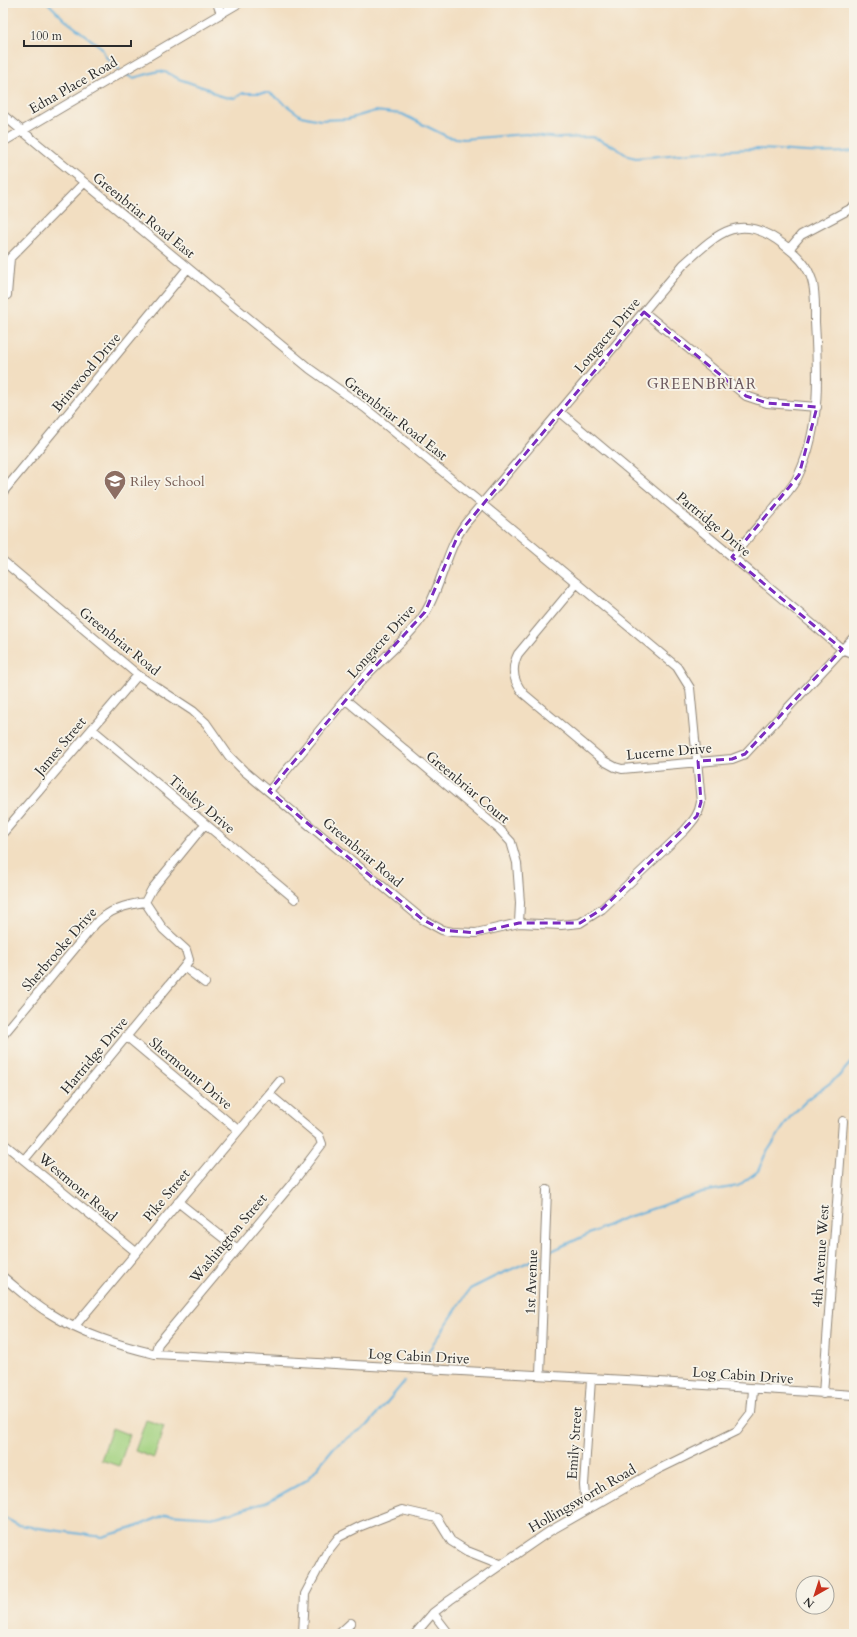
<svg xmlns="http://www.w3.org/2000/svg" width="857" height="1637" font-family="Cardo,serif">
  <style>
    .green { fill: #a2d17f; stroke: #667e55 }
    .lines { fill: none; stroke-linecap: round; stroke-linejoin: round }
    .stream { stroke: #62b0dc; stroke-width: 2 }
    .minor-casing { stroke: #8e8476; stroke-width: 10 }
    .minor { stroke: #fff; stroke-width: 8 }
    .marked { fill: none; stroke: #7b2cbf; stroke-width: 3; stroke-dasharray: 8 5; stroke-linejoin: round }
    .labels { text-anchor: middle; stroke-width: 3.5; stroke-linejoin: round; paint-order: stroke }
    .street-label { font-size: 14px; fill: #2b2b2b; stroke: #f7f3e8 }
    .education-label { font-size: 14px; fill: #785e54; stroke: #f7f3e8; text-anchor: start }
    .neighbourhood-label { font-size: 15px; letter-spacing: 1px; fill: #6b575d; stroke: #f7f3e8 }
  </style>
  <rect width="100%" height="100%" fill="#f7f3e8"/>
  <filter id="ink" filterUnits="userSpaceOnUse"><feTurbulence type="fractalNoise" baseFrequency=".025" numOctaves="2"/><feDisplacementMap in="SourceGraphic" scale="8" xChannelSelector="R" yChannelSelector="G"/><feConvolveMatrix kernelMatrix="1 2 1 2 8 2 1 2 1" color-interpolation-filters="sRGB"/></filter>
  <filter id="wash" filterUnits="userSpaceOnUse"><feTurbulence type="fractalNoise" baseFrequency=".012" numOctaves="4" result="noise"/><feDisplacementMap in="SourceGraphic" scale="16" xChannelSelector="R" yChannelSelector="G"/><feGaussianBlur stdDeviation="0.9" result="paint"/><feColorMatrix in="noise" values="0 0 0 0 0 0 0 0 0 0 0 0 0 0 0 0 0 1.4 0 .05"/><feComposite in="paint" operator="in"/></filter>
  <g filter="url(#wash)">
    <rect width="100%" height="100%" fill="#f2dec1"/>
    <path class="green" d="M146,1420L164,1426L154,1458L135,1451Z
      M112,1428L130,1435L119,1466L101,1460Z"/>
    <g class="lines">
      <path class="stream" d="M48,3L65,20L101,47L106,57L120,70
        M123,73L133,78L159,71L168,73L179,79L208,89L217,95L225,97L235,98L243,93H270L301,116L320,120L348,119L375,111L402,114L448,137L463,139L526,134L558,138L593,137L613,146L628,156L636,158C677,155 717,149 759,149C790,150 822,155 854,151
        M547,1253L622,1219L702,1192L738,1186L758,1171L765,1155L790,1117L807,1100L838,1077L854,1059
        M428,1352L470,1289L496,1276L542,1256
        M3,1517L18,1525L102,1537L133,1528L167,1514L216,1517L267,1502L307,1480L335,1446L368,1425L404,1382"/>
    </g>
  </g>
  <g filter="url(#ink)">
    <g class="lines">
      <g class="minor-casing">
        <path id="minor" d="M217,3L221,14
          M3,115L310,369L365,408L482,504L677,667L690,688L701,802C699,815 693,821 685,830L602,909L580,923L561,925L519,923L476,933L452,932L442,930L422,919L244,771L229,756L206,723L193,711L138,675L3,561
          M3,142L239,3
          M789,249L801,235L854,207
          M7,295L10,258L84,183
          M644,312L746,396L767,403L817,407
          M560,412L842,649L854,654
          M3,492L188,268
          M577,583L518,654C511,668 513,682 524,694L604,761L615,767L622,769L732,759L745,754L854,637
          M346,700L499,829L511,842L517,863L520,903L519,923
          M92,729L295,899
          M269,791C301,754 331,715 363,679C383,657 409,638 425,613C442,585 446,550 465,524L683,265C719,232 740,211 784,245C797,255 807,264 812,280C816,293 815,309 815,322C818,373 821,427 799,474C794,487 782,498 774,508C760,524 746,540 732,557
          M3,833L138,675
          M145,902L163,929L186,950L189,960L184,967L205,983
          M145,902L152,889L205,824
          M3,1035L96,923C111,909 125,905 145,902
          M126,1036L238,1130
          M3,1143L136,1252
          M24,1160L184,967
          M178,1202L236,1248
          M3,1277C18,1289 32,1303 49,1313C81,1334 118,1345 155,1354L644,1381L854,1395
          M74,1327L280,1081
          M155,1354L158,1344L290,1186L322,1144L319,1136L269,1094
          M540,1375L547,1190
          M823,1394L843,1121
          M586,1509L584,1485L591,1379
          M433,1613L449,1634
          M303,1634L305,1594L327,1552L339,1537L361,1526L402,1510L437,1518L451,1541L467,1551L500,1564
          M339,1634L351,1623
          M415,1634L433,1613L450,1600L550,1531L657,1470L737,1431L751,1413L753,1390"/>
      </g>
      <use href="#minor" class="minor"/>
    </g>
  </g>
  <path class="marked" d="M644,312L746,396L767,403L817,407L799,475L732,557L842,649L745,754L732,759L698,761L701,802L697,816L602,909L580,923H519L476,933L442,930L422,919L269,791L361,682L425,612L459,533Z"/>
  <defs>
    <g id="school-pin" transform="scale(1.15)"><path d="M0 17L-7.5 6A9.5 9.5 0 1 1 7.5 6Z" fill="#8d6e63" stroke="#f7f3e8"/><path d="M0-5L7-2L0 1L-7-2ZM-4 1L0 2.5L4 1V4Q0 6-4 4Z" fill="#fff"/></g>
  </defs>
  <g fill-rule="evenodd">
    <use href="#school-pin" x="115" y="481"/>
  </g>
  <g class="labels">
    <g class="street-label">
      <text transform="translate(73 85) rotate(-30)" y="5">Edna Place Road</text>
      <text transform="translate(144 215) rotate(39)" y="5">Greenbriar Road East</text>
      <text transform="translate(607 335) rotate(-50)" y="5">Longacre Drive</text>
      <text transform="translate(86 372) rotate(-50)" y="5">Brinwood Drive</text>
      <text transform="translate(396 418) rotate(38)" y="5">Greenbriar Road East</text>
      <text transform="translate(714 524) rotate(40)" y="5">Partridge Drive</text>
      <text transform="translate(120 641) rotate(39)" y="5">Greenbriar Road</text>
      <text transform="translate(381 641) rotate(-48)" y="5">Longacre Drive</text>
      <text transform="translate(60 746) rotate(-50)" y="5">James Street</text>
      <text transform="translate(669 751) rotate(-5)" y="5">Lucerne Drive</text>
      <text transform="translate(468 787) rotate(40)" y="5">Greenbriar Court</text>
      <text transform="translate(202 804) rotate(40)" y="5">Tinsley Drive</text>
      <text transform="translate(363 852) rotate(40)" y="5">Greenbriar Road</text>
      <text transform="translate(59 949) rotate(-49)" y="5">Sherbrooke Drive</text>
      <text transform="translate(94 1055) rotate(-50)" y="5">Hartridge Drive</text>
      <text transform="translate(191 1073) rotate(40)" y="5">Shermount Drive</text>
      <text transform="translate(78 1187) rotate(40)" y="5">Westmont Road</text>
      <text transform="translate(166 1195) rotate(-50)" y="5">Pike Street</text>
      <text transform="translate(228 1238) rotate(-50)" y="5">Washington Street</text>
      <text transform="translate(820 1256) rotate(-86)" y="5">4th Avenue West</text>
      <text transform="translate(531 1282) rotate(-88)" y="5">1st Avenue</text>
      <text transform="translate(419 1356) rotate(3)" y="5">Log Cabin Drive</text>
      <text transform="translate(743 1375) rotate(4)" y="5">Log Cabin Drive</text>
      <text transform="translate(574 1443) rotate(-86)" y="5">Emily Street</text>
      <text transform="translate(582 1498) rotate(-30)" y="5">Hollingsworth Road</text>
    </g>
    <g class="education-label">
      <text x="130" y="486">Riley School</text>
    </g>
    <g class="neighbourhood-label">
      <text x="702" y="389">GREENBRIAR</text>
    </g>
  </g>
  <rect width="857" height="1637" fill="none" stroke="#f7f3e8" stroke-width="16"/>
  <g transform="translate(815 1595) rotate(219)"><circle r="19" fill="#f7f3e8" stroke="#a5a39c"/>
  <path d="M0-3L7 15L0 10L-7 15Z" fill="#c8321e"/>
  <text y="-6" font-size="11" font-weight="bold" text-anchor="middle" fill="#2b2b2b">N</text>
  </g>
  <path d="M24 40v6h107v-6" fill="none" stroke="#2b2b2b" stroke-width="2"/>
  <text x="30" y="40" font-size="12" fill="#2b2b2b" stroke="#f7f3e8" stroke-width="3" paint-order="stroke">100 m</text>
</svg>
